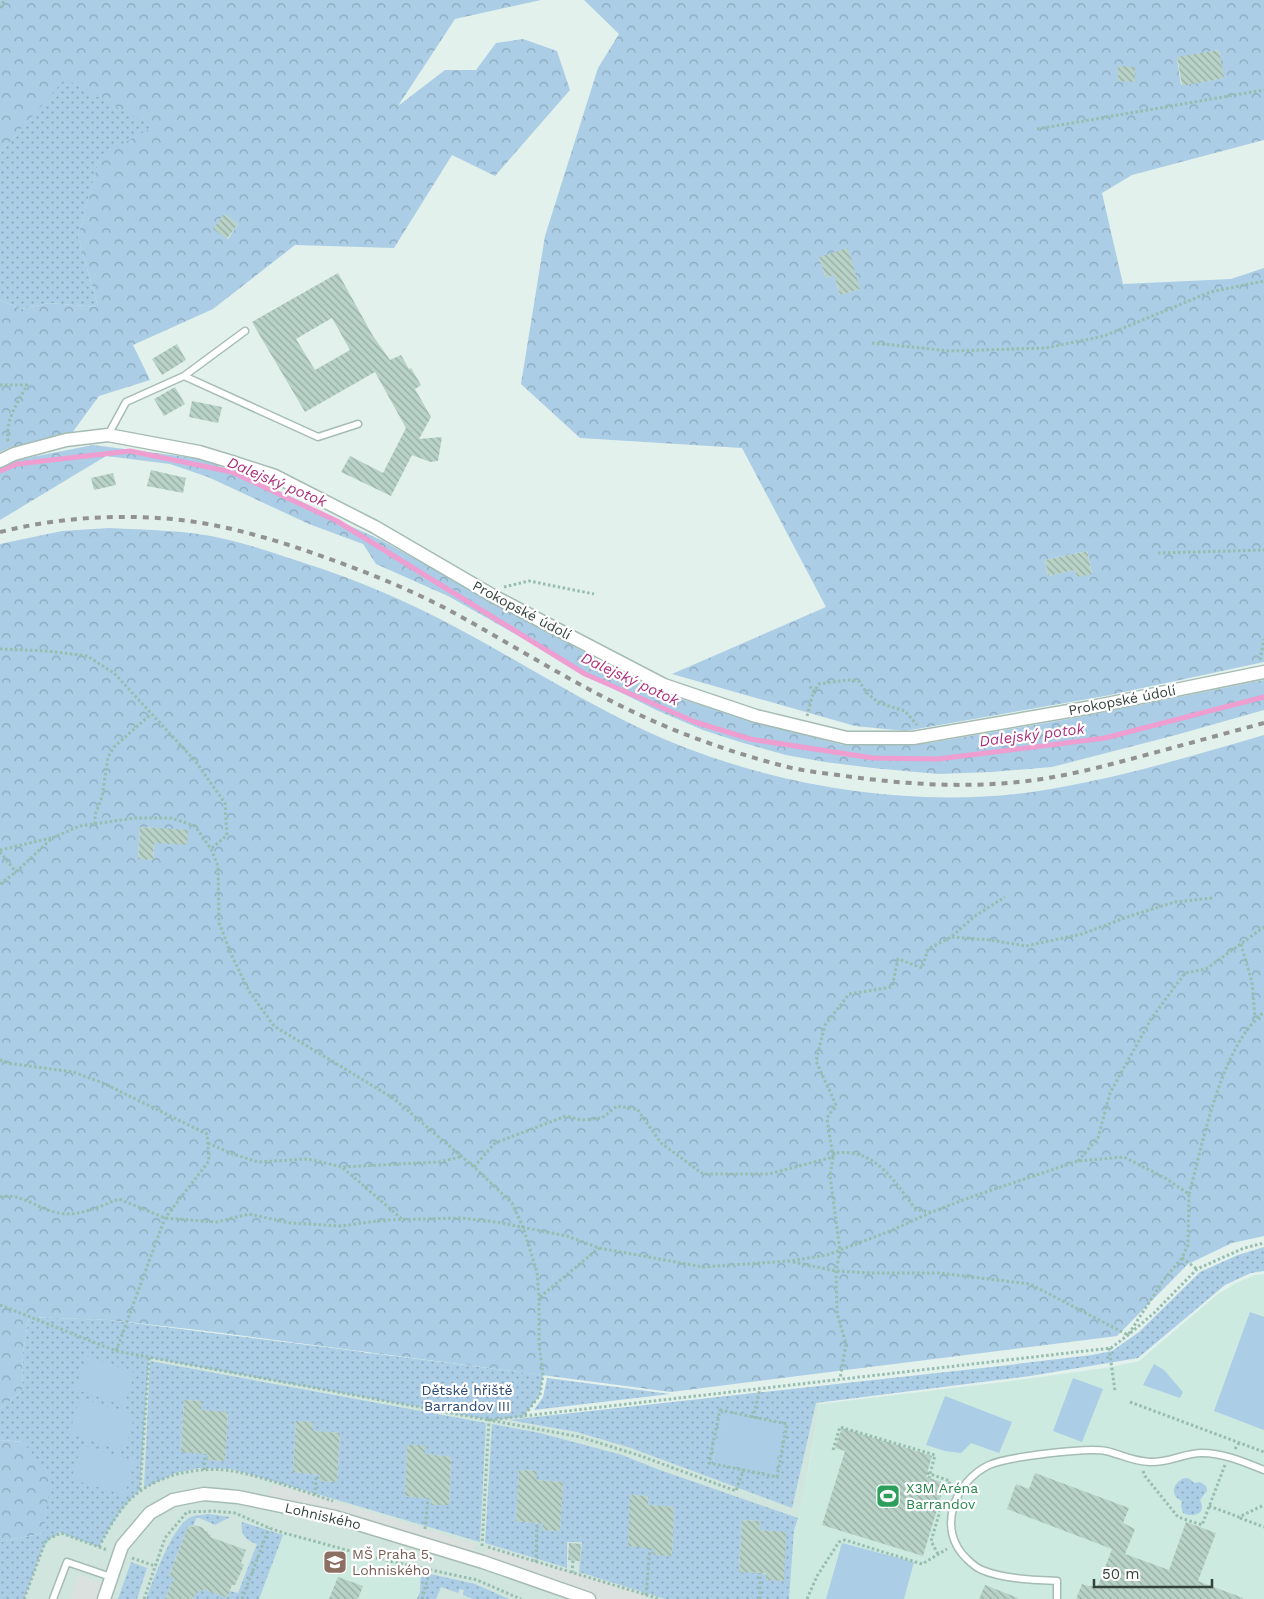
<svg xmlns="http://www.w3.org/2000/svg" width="1264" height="1599" font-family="'Work Sans',sans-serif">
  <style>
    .residential { fill: #d0e5dd }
    .education { fill: #cceae0 }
    .grass { fill: url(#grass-dots); fill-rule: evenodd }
    .forest { fill: url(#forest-crowns); fill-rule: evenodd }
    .pitch { fill: #abcde5 }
    .parking { fill: #dbe1de }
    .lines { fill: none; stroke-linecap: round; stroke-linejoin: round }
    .stream { stroke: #ee9ed1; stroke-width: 5 }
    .building { fill: url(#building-back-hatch); fill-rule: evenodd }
    .service-casing { stroke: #a5bcb3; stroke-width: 9 }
    .minor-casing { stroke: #a5bcb3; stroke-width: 15 }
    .path { stroke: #97bdae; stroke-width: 3; stroke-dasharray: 2.5 2.5; stroke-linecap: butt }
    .service { stroke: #fff; stroke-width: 6 }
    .minor { stroke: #fff; stroke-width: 12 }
    .rail { stroke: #929292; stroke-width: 4; stroke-dasharray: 6 6; stroke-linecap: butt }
    .labels { text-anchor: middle; stroke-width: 4.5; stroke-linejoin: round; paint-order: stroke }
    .street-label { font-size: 14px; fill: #33423c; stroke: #fff }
    .park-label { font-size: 14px; fill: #284772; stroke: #fff }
    .leisure-label { font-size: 14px; fill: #27864d; stroke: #fff; text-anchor: start }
    .education-label { font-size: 14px; fill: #785e54; stroke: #fff; text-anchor: start }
    .water-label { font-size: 15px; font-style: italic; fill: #ab2f7c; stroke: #fff }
  </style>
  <defs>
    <pattern id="grass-dots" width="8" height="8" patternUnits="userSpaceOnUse" patternTransform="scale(1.25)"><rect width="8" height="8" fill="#abcde5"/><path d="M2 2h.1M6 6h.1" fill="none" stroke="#8ca8bb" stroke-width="1.8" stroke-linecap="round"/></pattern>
    <pattern id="forest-crowns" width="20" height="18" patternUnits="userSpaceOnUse" patternTransform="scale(1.25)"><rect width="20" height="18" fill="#abcde5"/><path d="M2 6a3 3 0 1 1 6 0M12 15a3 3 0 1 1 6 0" fill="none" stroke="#8ca8bb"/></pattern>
    <pattern id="building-back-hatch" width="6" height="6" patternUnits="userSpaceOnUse" patternTransform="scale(1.25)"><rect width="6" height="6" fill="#b8d2c7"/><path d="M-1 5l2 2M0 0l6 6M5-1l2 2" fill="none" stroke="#96aca3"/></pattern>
  </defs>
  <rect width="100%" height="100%" fill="#e2f1ec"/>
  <path class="residential" d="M149,1358L489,1420L572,1413L764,1392L820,1404L804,1493L794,1530L789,1599H0V1542L58,1531L99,1547L111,1523L126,1503L140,1490Z"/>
  <path class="education" d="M1264,1274V1599H789L794,1530L808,1473L820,1404L1012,1381L1111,1367L1139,1361L1218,1294L1236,1283L1255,1275Z
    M284,1533L376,1558L420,1567V1592L417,1599H259Z"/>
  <path class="grass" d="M65,78L154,127L100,157L78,236L98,307L49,303L21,309L0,300V153Z
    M1264,1247V1271L1251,1273L1225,1285L1138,1358L1030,1376L816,1403L792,1508L631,1448L577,1432L509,1420L992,1367L1092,1355L1112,1351L1139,1332L1200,1272L1238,1255ZM723,1413L784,1425L713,1462Z
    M29,1317L109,1320L356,1351L373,1354L370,1353L543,1375L540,1395L523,1417L489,1420L149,1358L140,1490C122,1507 110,1525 99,1547L58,1532L59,1535L51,1538L43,1547L24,1599H0V1542L43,1533L24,1442L0,1440V1409L22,1391L23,1352Z
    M150,1361L486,1423L480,1542L232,1469L199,1468L176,1473L144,1488ZM184,1400L201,1401V1410L228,1413L225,1461L208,1460V1454L181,1451ZM296,1421L313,1422V1431L340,1433L337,1482L320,1481V1475L293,1472ZM407,1445H425V1454L451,1457L449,1505H431V1499L405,1496Z
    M547,1378L670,1394L534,1410L543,1397Z
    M492,1424L540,1433L622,1455L657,1469L798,1518L794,1530L789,1599H665L579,1572L582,1542H567V1568L485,1543ZM519,1470L536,1471V1480L563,1482L560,1531L543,1530V1524L516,1521ZM631,1495L648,1496V1505L674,1507L672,1556L654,1548L628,1546ZM742,1520L760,1521L759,1530L786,1533L783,1580H766V1574L739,1571Z
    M1184,1478L1190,1479L1194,1483L1200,1482L1206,1486L1207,1491L1200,1500C1207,1514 1194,1518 1183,1513L1181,1506L1182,1501C1169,1495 1173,1483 1184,1478Z
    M208,1514L230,1517L215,1525L197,1517L193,1526H188L169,1575L174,1578L165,1599H146C154,1579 171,1529 189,1518C194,1515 202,1515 208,1514Z
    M242,1522L283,1535L259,1599H193L195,1593L204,1589L227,1598L230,1591L238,1593L257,1544C246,1541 240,1534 242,1522Z
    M131,1562L147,1568L137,1599H118Z
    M421,1572L475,1584L509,1599H473L463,1595L464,1590L460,1589L458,1593L441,1587L436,1599H417L420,1592Z"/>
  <path class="forest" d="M0,0H541L455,19L398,106L445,70H476L496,43L523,39L557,51L570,90L495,176L452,155L394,248L295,245L213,309L133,345L150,380L99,396L72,433L9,448L0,452V300L21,309L49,303L98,307L78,236L100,156L153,127L65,79L0,153ZM224,214L238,224L228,239L214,229Z
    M584,0H1264V140L1132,175L1102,193L1123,284L1231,279L1264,268V662L1105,696L905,731L855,726L672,674L826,607L742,448L580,438L521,384L545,236L598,68L619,34ZM1219,50L1223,78L1181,85L1177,58ZM819,257L860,289L840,295L834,275L826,278ZM1087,551L1092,573L1077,577L1075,570L1048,576L1045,560Z
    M93,445L203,459L381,540L653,690L756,722L843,745L929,743L1069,719L1264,680V710L1176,735L1052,767L991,772L938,774L873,768L825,762L786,755L740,742L703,730L656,710L600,682L448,596L376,564L363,544L309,524L208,477L170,464L106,456L0,520V468L12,461Z
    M109,528C148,530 187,530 225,539C247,544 268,551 289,558C340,574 389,593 436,617C507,653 573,697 646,731C765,786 915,811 1045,790C1119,778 1192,756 1264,735V1236L1232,1243L1188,1264L1117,1336L671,1392L207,1331L109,1320L29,1317L23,1352L22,1391L0,1409V544L62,531ZM140,827L155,828L153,860L138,858Z
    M0,1440L24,1442L51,1479L43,1533L0,1542Z"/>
  <path class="pitch" d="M1250,1312L1264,1317V1430L1214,1411Z
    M86,1356L135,1373L124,1406L75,1389Z
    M1154,1364L1164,1370L1183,1392L1180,1398L1143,1385Z
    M1073,1378L1103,1389L1082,1442L1053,1431Z
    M945,1396L1012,1422L999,1453L971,1443L961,1453L945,1451L926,1445Z
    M80,1398L135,1415L124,1451L69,1434Z
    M723,1412L784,1425L774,1474L713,1462Z
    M82,1445L135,1461L124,1495L71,1479Z
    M842,1543L914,1562L904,1599H826Z"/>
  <path class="parking" d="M273,1485L315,1495L475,1544L471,1558L269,1496Z
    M486,1547L646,1595L645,1599H589L483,1562Z
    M79,1575L104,1584L99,1599H71Z"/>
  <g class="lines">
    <path class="stream" d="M0,471L17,464L130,451L232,472L337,521L585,674L695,722L750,739L873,758L938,759L1105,738L1264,697"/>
  </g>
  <path class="building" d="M1219,50L1224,78L1182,86L1177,57Z
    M1118,66L1135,67V82L1118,81Z
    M224,214L238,224L227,239L213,229Z
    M848,248L860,289L840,295L834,275L826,278L819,257Z
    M338,273L373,336L390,360L401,355L409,369L411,368L421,385L415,389L431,417L419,439L442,437L438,461L430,462L412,455L391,496L341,472L350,456L383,473L406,428L375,372L305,412L252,322ZM332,318L350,350L315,370L296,339Z
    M177,344L186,360L162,375L152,359Z
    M175,387L185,404L164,416L154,399Z
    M192,401L222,407L218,423L189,417Z
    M151,470L186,478L183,493L147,486Z
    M113,473L116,485L94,490L91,478Z
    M1087,551L1092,574L1077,577L1075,570L1048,576L1045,560Z
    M140,827L188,830L187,845L154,843L153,860L138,859Z
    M184,1400L202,1401L201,1410L228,1412L225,1461L207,1460L208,1454L181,1452Z
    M296,1421L313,1422V1431L340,1433L337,1482L319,1481L320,1475L293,1472Z
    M842,1428L932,1456L926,1477L945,1483L923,1556L822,1525L845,1451L835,1448Z
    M407,1445H425V1454L451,1457L449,1505H431V1499L405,1496Z
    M519,1470L537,1471L536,1480L563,1482L560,1531L542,1530L543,1524L516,1521Z
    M1035,1473L1129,1508L1123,1523L1135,1529L1125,1554L1169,1570L1186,1522L1216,1533L1198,1581L1243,1598V1599H1076L1082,1584L1088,1586H1098L1112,1549L1007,1509L1016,1484L1029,1489Z
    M630,1495L648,1496V1505L674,1507L672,1556L654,1555V1549L628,1546Z
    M742,1520L760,1521L759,1530L786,1532L784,1581L766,1580V1573L739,1572Z
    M194,1525L204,1528V1530L208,1532V1534L211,1535L210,1537L246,1550L241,1563L244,1565L235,1585H232L227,1598L204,1589L195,1594L193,1599H165L174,1578L169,1576L188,1526L193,1527Z
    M569,1543L581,1544L580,1561L568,1560Z
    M338,1577L363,1586L358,1599H329Z
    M985,1585L1018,1598V1599H979Z"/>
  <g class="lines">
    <g class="service-casing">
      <path id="service" d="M184,376L318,437L358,424
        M108,435L126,402L184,376L245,331
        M53,1599L67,1562L111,1577
        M1057,1599V1581C1035,1580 1003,1579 982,1570C977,1568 971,1563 967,1559C936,1530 954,1482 989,1465C1007,1457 1087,1447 1106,1451C1123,1455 1131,1461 1150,1462C1168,1463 1184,1453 1202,1453C1223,1453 1244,1462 1264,1470"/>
    </g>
    <g class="minor-casing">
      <path id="minor" d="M0,461L14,454L66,440L108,435L199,452L232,462L275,476L375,527L495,597L664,685L756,716L847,738H913L1092,707L1264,672
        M104,1599L122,1546L150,1513L173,1500L204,1494L238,1497L335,1517L483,1562L589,1599"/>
    </g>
    <path class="path" d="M0,8L5,0
      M1037,129L1264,90
      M872,343L950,351L1046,348L1104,336L1210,292L1264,281
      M0,385H27C17,404 5,420 8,442
      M1158,553L1264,550
      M504,587L529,581L594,594
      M0,649L47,651L87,656L114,673L196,762L225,803L227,835L211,849
      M1260,660L1264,639
      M813,693L819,684L847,680L859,681L867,693L879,703L905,711L917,725
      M807,716L814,690L808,685
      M95,824V815L102,797L108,757L114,747L151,714
      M0,850L51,838
      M0,852L16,872
      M0,884L16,872L52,838L80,826L135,818H171L195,826L211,849L218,866L219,923L232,956L249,991L274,1026L393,1098L474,1167L512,1203L523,1227L537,1272L539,1298V1344L543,1375L540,1395L523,1417
      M952,937L990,940L1026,946L1082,934L1130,916L1175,902L1212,898
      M1241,944L1252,982L1255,1018
      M0,1060L7,1063L73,1072L103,1083L207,1134L209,1161L165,1218L116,1351
      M208,1143L230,1153L258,1162L308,1159L342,1167L439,1162L460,1157
      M832,1153C838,1153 845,1152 852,1153C880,1157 898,1186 914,1207L919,1210L930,1212
      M833,1157L830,1176L840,1251L836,1271L837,1313L846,1344L840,1379
      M1078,1161L1098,1138L1110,1093L1151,1019L1185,973L1206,969L1264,927
      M474,1167L495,1143L566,1116L582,1120L602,1118L617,1106L637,1109L661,1143L703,1174H769L833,1157L827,1118L836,1105L816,1061L825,1025L849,994L892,987L898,959L922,968L928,949L951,937L975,916L1005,897
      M343,1168L402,1219
      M1189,1194C1204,1140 1220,1048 1264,1012
      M0,1197C21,1192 39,1210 59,1213C79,1217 100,1206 119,1199L165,1218L216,1222L249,1214L290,1223L341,1226L385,1220L461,1218L496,1222L567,1236L599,1248L703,1267L790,1261L827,1255L890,1231L932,1212L971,1197L1078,1161L1124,1157L1165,1178L1189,1194L1188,1245L1182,1258L1165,1278L1128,1335
      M1182,1258L1197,1269
      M793,1262L836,1271L870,1273H939L1030,1284L1128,1335
      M540,1297L599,1248
      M0,1305L116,1351L489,1420L1111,1348L1128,1335L1154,1313L1197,1269L1244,1248L1264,1243
      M1109,1348L1115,1391
      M1130,1402L1264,1452
      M720,1410L787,1424L777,1477L709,1463Z
      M753,1418L760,1389
      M1235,1449L1239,1443
      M833,1450L840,1427L935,1455L929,1478
      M204,1470L205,1454
      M1143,1471L1145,1476L1178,1517L1202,1525L1225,1465
      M927,1473L950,1481L946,1493
      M140,1490L149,1358
      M315,1495L316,1475
      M1209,1506L1239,1517L1264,1505
      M1240,1518L1264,1527
      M425,1529L428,1498
      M482,1546L489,1420L580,1437L638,1455L736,1491L744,1468
      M99,1547C107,1532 114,1518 125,1505C150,1475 201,1464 238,1472C270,1479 302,1491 333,1501
      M488,1547L660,1599
      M938,1554L931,1541L940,1511
      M132,1558L155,1566
      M536,1562L537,1523
      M572,1573L573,1560
      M646,1595L650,1548
      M24,1599L46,1540L61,1533L107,1550
      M144,1599L165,1538L187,1512L214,1511L235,1513L269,1528L284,1533L376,1558L477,1580L521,1599
      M242,1599L269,1528
      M422,1599L430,1570
      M760,1599V1573
      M807,1599L817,1576L839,1542L845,1540L922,1564L947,1549"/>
    <use href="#service" class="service"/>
    <use href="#minor" class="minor"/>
    <path class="rail" d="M0,532C56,518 114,514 172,519C214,523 255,534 295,547C346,564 396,583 443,607C494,634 543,665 594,692C653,724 715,748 780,765C801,771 823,773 845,776C903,784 960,788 1018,782C1060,778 1101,767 1142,756C1183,745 1223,734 1264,723"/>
  </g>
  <defs>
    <g id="stadium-square" transform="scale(1.25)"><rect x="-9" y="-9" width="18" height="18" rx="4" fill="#2e9e5b" stroke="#fff"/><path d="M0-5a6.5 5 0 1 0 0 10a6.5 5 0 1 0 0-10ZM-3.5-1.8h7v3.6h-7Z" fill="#fff"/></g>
    <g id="school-square" transform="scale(1.25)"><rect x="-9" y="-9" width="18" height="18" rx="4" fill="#8d6e63" stroke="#fff"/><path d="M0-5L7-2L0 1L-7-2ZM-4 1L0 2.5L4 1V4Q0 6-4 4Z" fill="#fff"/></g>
  </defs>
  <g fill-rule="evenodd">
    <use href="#stadium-square" x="888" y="1496"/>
    <use href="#school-square" x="335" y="1562"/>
  </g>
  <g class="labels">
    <g class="street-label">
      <text transform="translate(522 610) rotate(28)" y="5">Prokopské údolí</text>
      <text transform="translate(1122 700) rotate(-11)" y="5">Prokopské údolí</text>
      <text transform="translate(323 1516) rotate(13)" y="5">Lohniského</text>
    </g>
    <g class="park-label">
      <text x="467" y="1395">Dětské hřiště<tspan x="467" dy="16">Barrandov III</tspan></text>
    </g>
    <g class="leisure-label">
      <text x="906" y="1493">X3M Aréna<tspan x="906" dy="16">Barrandov</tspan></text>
    </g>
    <g class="education-label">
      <text x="352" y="1559">MŠ Praha 5,<tspan x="352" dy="16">Lohniského</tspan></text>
    </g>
    <g class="water-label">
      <text transform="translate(277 482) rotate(23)" y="5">Dalejský potok</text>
      <text transform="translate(630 679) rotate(25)" y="5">Dalejský potok</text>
      <text transform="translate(1032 735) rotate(-7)" y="5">Dalejský potok</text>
    </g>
  </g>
  <path d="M1094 1579v8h118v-8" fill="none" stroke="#33423c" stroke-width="2.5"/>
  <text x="1102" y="1579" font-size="15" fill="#33423c" stroke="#ffffff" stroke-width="4" paint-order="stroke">50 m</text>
</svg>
